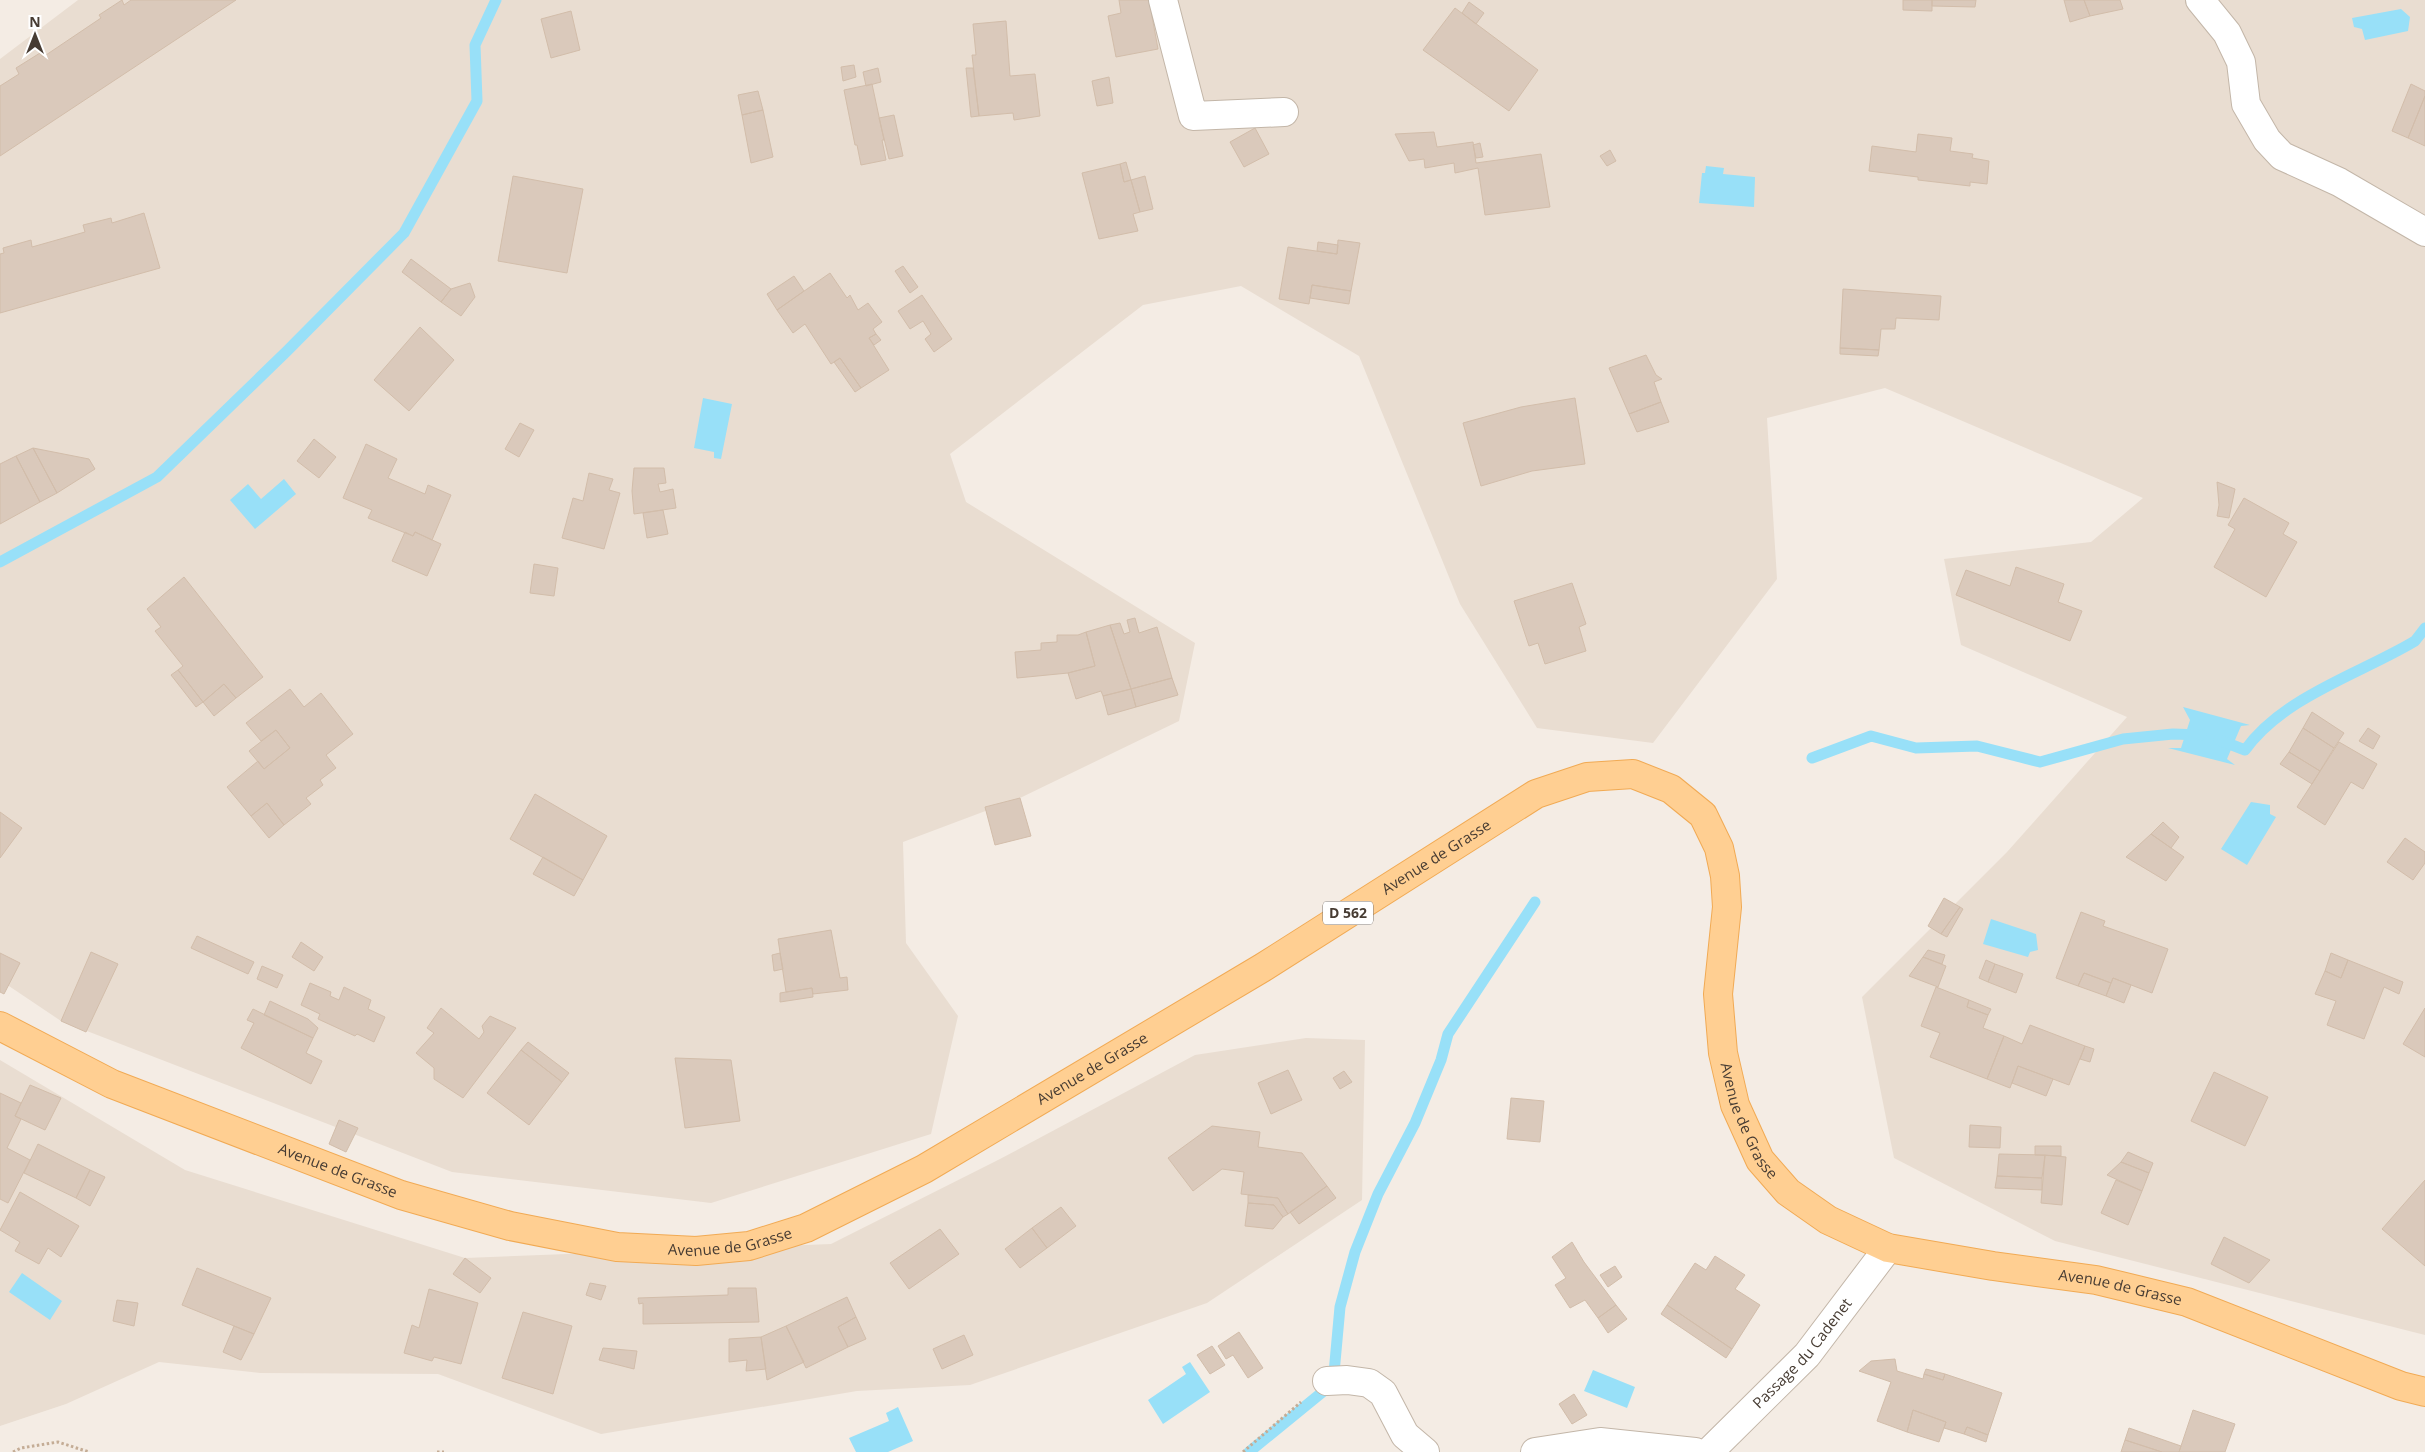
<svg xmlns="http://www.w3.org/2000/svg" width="2425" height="1452" font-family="'Open Sans',sans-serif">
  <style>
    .residential { fill: #e9ddd1 }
    .water { fill: #98e0f8 }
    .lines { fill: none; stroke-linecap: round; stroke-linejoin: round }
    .stream { stroke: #98e0f8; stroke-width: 11 }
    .building { fill: #dac9bb; stroke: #d2bdaa }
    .minor-casing { stroke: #c3b6a8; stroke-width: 30 }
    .major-casing { stroke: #f1aa54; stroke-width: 30 }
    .path { stroke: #c4ac95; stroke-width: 3; stroke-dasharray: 2.5 2.5; stroke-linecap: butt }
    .minor { stroke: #fff; stroke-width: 28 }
    .major { stroke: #ffcf92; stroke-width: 28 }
    .labels { text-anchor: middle; stroke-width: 4; stroke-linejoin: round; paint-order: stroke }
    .shield { fill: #fff; stroke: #7e7670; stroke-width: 1 }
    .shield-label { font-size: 14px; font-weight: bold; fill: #473c33 }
    .street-label { font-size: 15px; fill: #473c33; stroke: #fff }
  </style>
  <rect width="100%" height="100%" fill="#f4ece4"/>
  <path class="residential" d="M78,0H2425V1335L2055,1241L1894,1158L1862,997L2007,852L2127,717L1961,645L1944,559L2091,542L2143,498L1885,388L1767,418L1777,579L1653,743L1537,728L1460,604L1359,356L1241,286L1143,305L950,454L966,502L1195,643L1179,721L1020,798L903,842L906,943L958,1016L931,1134L711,1203L452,1172L61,1021L0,980V59Z
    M1306,1038L1365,1040L1362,1200L1207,1303L970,1385L857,1391L601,1434L438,1374L260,1373L159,1362L66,1404L0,1426V1060L185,1170L465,1258L831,1244L1000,1159L1195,1055Z"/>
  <path class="water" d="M2401,9L2410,17L2408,31L2365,40L2362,29L2354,27L2352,18Z
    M1706,166L1724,168L1723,174L1755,177L1754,207L1699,203L1702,173H1705Z
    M703,398L732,404L721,459L714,458V452L694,448Z
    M284,479L296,494L255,529L230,500L248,484L261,499Z
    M2183,707L2250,725L2241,726L2227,759L2235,765L2168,748H2181L2190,720Z
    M2251,802L2270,805V814L2276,817L2247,865L2221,849Z
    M1991,919L2036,934L2038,950L2030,952L2028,957L1983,944Z
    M22,1273L62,1301L50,1320L9,1292Z
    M1190,1362L1210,1392L1163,1424L1148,1400L1186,1374L1182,1367Z
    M1593,1370L1635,1387L1627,1408L1584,1391Z
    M898,1407L913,1441L888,1452H856L849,1438L889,1421L886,1413Z"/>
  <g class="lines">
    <path class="stream" d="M0,562L157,477L287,351L404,233L477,101L475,45L496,0
      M2219,740L2245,750C2284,696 2360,674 2415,641L2425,628
      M1812,758L1871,736L1916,748L1977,746L2040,762L2123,739L2173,734L2201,735
      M1249,1452L1325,1390L1334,1373L1340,1307L1355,1252L1378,1194L1415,1123L1441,1060L1448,1034L1535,902"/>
  </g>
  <path class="building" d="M122,0L124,5L131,0H236L0,156V86L19,74L16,68L40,53L43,57L101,18L99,15Z
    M1119,0H1149L1158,49L1116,57L1108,16L1121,13Z
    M1903,0H1932V11L1903,10Z
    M1932,0H1976L1975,7L1932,6Z
    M2064,0H2084L2090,16L2070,22Z
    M2084,0H2120L2123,9L2090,16Z
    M1469,2L1484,13L1476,24L1462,13Z
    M1455,8L1538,70L1509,111L1423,50Z
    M571,11L580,50L551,58L541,19Z
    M1006,21L1010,76L1035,74L1040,116L1014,120L1013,113L979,116L972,55H976L973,24Z
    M854,65L856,77L843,81L841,67Z
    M878,68L881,82L866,86L863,72Z
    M966,68H973L979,116L971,117Z
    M1109,77L1113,103L1097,106L1092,81Z
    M872,84L884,140H882L886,160L861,165L857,145H855L844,90Z
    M2411,84L2425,91V96L2408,138L2392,131Z
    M758,91L763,110L742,115L738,95Z
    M2425,96V146L2408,138Z
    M763,110L773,157L751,163L742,115Z
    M894,115L903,156L889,159L879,118Z
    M1255,128L1269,154L1244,167L1230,142Z
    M1434,132L1437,147L1473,142L1476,163L1541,154L1550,207L1485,215L1478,168L1455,173L1454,163L1425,168L1424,159L1409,161L1395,134Z
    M1918,134L1952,138L1950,151L1973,154L1972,158L1989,161L1987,184L1970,182V186L1918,180V177L1869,171L1872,146L1916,152Z
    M1480,143L1483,157L1476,158L1473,145Z
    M1610,150L1616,161L1607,166L1600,156Z
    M1126,162L1131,180L1124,182L1120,164Z
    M1120,164L1124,182L1131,180L1140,212L1133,214L1138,231L1099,239L1082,173Z
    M513,176L583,189L567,273L498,261Z
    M1145,176L1153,209L1140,212L1131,180Z
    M144,213L160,268L0,313V254L4,253L3,248L31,240L32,247L85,232L83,225L111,218L112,223Z
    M1338,240L1360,243L1351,291L1312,285L1309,304L1279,299L1288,247L1337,254Z
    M1318,242L1338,245L1337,254L1317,251Z
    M411,259L451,289L441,302L402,272Z
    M903,266L918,287L910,293L895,271Z
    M830,273L847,298L850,295L858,310L868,303L882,322L873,329L876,334L869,338L889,370L861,388L840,358L831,364L805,324L793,333L777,310Z
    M794,276L804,291L777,310L767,294Z
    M470,283L475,297L461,316L441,302L451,289Z
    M1312,285L1351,291L1349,304L1310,298Z
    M1843,289L1941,296L1939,320L1896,318L1895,329H1881L1879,350L1840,348Z
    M922,295L952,339L934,352L925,339L931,334L923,321L910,329L898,311Z
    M420,327L454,360L409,411L374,380Z
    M876,334L881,340L874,345L869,338Z
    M1840,348L1861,349L1879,350L1878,356L1840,354Z
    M1646,355L1656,375L1662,379L1654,382L1661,402L1629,414L1609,368Z
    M840,358L861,388L855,392L834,362Z
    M1575,398L1585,464L1532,471L1481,486L1463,423L1521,407Z
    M1661,402L1669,422L1637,432L1629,414Z
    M520,423L534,430L519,457L505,449Z
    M314,439L336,457L319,478L297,461Z
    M366,444L397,459L388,478L425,494L428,485L451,495L432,540L415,532L413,536L368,518L372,510L343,498Z
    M33,448L89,459L95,469L57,493Z
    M33,448L57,493L40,502L16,456Z
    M16,456L40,502L0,524V464Z
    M634,468H664L666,483L658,484L660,492L673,489L676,508L634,514L632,491Z
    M589,473L613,479L609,490L620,493L604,549L562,538L573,498L583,501Z
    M2217,482L2235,489L2229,518L2217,516L2219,505Z
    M2244,498L2289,523L2283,534L2297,542L2266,597L2214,567L2235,529L2228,525Z
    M663,510L668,534L647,538L643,513Z
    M405,532L413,536L415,532L441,544L427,576L392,561Z
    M534,564L558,568L554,596L530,593Z
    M2016,567L2064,584L2058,602L2082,611L2070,641L1956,595L1966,570L2010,586Z
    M184,577L263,677L236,698L224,684L203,702L178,670L183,666L155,631L161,627L147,609Z
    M1572,583L1586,624L1579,627L1586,651L1545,664L1538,643L1529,646L1514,601Z
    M1135,618L1139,633L1157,627L1172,678L1131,689L1110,625L1120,623L1124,634L1130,632L1127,620Z
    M1110,625L1131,689L1103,696L1101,691L1076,699L1068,673L1095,666L1086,632Z
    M1086,632L1095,666L1068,673L1017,678L1015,652L1041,650V643L1057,642V635H1078Z
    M178,670L203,702L196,707L171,675Z
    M1172,678L1178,695L1136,707L1131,689Z
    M224,684L236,698L214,716L203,702Z
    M290,689L304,707L321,693L353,734L326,755L336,768L320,780L323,785L306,798L311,804L284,825L267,803L251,816L227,787L258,761L264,769L290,748L276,730L261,741L246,723Z
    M1131,689L1136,707L1108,715L1103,696Z
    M2312,712L2344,733L2334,748L2303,728Z
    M2303,728L2334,748L2320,771L2289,752Z
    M2368,728L2380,736L2373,749L2359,741Z
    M276,730L290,748L264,769L249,751Z
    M2339,742L2377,764L2363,789L2351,782L2325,825L2297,807Z
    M2289,752L2320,771L2312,784L2280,764Z
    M535,794L607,836L583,880L510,839Z
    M1020,798L1031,836L995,845L985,807Z
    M267,803L284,825L269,838L251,816Z
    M0,812L22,828L0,858Z
    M2163,822L2179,837L2171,848L2151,834Z
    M2151,834L2184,857L2166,881L2126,857Z
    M2405,838L2425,852V863L2413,880L2387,862Z
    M543,857L583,880L574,896L533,874Z
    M1944,898L1960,907L1941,934L1928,926Z
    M1960,907L1963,909L1947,937L1941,934Z
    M2081,912L2105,921L2103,926L2168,949L2152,993L2113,978L2111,983L2084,973L2078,986L2056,978Z
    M831,930L840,978L847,977L848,990L813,994L812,988L786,992L778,939Z
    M197,936L254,962L248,974L191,948Z
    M301,942L323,957L314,971L292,957Z
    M1928,950L1945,955L1942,964L1923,957Z
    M91,952L118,964L86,1032L61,1021Z
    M0,953L20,963L4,994L0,992Z
    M780,953L783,969L774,971L772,955Z
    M2331,953L2348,960L2341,978L2325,971Z
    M1923,957L1946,966L1938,987L1909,976Z
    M1986,960L1995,964L1988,982L1979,978Z
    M2348,960L2403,982L2399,994L2384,987L2364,1039L2327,1025L2336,1001L2315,994L2325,971L2341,978Z
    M1995,964L2023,974L2016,993L1988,982Z
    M262,966L283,975L277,988L257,979Z
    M2084,973L2111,983L2106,996L2078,986Z
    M2113,978L2131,985L2124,1003L2106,996Z
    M310,983L331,992L330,996L339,1000L344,987L371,1000L368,1009L385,1017L374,1042L357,1034L355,1036L318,1019L320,1014L301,1005Z
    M1936,987L1969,1000L1967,1007L1988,1015L1983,1028L2004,1036L1987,1079L1930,1057L1940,1033L1921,1026Z
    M812,988L813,997L780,1002V993Z
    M1969,1000L1991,1009L1988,1015L1967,1007Z
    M270,1001L308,1019L318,1028L313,1038L264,1015Z
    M441,1008L479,1039L484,1032L482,1026L490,1016L516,1028L463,1098L434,1079V1068L416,1053L434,1033L427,1028Z
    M2425,1008V1057L2403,1044Z
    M253,1009L313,1038L306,1053L322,1061L311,1084L241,1048L254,1023L247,1020Z
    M2030,1025L2085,1046L2069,1085L2018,1066L2010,1088L1987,1079L2004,1036L2022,1044Z
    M528,1042L569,1073L562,1082L521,1050Z
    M2085,1046L2094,1049L2090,1062L2080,1059Z
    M521,1050L562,1082L529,1125L487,1093Z
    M675,1058L731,1060L740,1121L685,1128Z
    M2018,1066L2053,1079L2046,1096L2012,1083Z
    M1288,1070L1302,1100L1271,1114L1258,1083Z
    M1344,1071L1352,1082L1340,1089L1333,1078Z
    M2214,1072L2268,1097L2245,1146L2191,1121Z
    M30,1085L61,1098L45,1130L15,1116Z
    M0,1093L21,1103L15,1116L21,1119L7,1148L30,1160L8,1203L0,1199Z
    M1511,1098L1544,1101L1540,1142L1507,1139Z
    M339,1120L358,1128L346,1152L329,1144Z
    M1970,1125L2001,1127L2000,1148L1969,1147Z
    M1212,1126L1260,1132L1258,1147L1302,1153L1327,1186L1288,1214L1278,1198L1241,1194L1244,1172L1222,1169L1193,1191L1168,1158Z
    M38,1144L90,1170L76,1198L24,1173Z
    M2035,1146H2061V1156L2035,1155Z
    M2128,1152L2153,1163L2149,1173L2121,1162Z
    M1999,1154L2045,1155L2042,1178L1997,1176Z
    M2045,1155L2066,1157L2062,1205L2041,1203Z
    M2121,1162L2149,1173L2142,1191L2107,1175Z
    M90,1170L105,1177L90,1206L76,1198Z
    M1997,1176L2042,1178V1190L1995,1188Z
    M2116,1180L2142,1191L2128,1225L2101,1213Z
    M2425,1180V1266L2382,1229Z
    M1327,1186L1336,1198L1299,1224L1290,1212Z
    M20,1192L79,1226L61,1257L48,1248L39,1264L15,1251L20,1242L0,1230Z
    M1248,1195L1278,1198L1288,1214L1283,1217L1274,1205L1248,1203Z
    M1248,1203L1274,1205L1283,1217L1273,1229L1245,1226Z
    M1061,1207L1076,1226L1047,1248L1032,1228Z
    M1032,1228L1047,1248L1020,1268L1005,1249Z
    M940,1229L959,1254L909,1289L890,1263Z
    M2224,1237L2270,1260L2249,1283L2211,1264Z
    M1572,1242L1584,1262L1616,1305L1598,1318L1585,1300L1570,1308L1555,1285L1566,1278L1552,1257Z
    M1715,1256L1745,1275L1735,1289L1760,1305L1732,1349L1667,1305L1695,1263L1706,1270Z
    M465,1258L491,1278L480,1293L453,1274Z
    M1615,1266L1622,1277L1608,1287L1600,1275Z
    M197,1268L271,1298L254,1334L182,1305Z
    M590,1283L606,1286L601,1300L586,1295Z
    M728,1288H756L759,1322L643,1324V1303L639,1304L638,1298L728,1295Z
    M429,1289L478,1303L461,1364L434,1357L432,1361L404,1353L412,1325L419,1328Z
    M847,1297L856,1317L838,1327L848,1347L806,1368L786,1326Z
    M117,1300L138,1303L134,1326L113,1321Z
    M1616,1305L1627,1319L1608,1333L1598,1318Z
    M1667,1305L1732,1349L1726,1358L1661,1314Z
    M523,1312L572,1326L553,1394L502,1378Z
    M856,1317L866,1339L848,1347L838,1327Z
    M234,1326L254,1334L241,1360L223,1352Z
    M786,1326L804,1362L767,1380L761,1337Z
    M1239,1332L1263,1368L1248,1378L1233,1355L1226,1359L1218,1346Z
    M964,1335L973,1355L942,1369L933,1349Z
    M761,1337L766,1369L746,1371L747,1360L729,1362V1339Z
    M1212,1346L1225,1365L1210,1374L1197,1355Z
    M603,1348L637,1351L634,1369L599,1360Z
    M1895,1359L1897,1371L1923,1379L1924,1374L1943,1380L1945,1374L2002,1393L1988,1435L1967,1427L1964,1434L1944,1428L1946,1422L1913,1410L1907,1432L1877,1421L1891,1382L1859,1371L1871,1361Z
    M1926,1369L1945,1374L1943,1380L1924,1374Z
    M1574,1394L1587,1415L1572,1424L1559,1404Z
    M1913,1410L1946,1422L1939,1442L1907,1432Z
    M2193,1410L2235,1424L2225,1452H2179Z
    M1967,1427L1988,1435L1986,1442L1964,1434Z
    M2129,1428L2181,1446L2179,1452H2162L2125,1440Z
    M2125,1440L2162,1452H2121Z"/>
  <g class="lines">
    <g class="minor-casing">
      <g id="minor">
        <path d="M1163,0L1193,116L1284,112"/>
        <path d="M2200,0L2227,33L2241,62L2246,104L2267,140L2282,156L2339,182L2425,232"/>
        <path d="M1327,1381L1347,1380L1369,1383L1383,1393L1405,1435L1425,1452"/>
        <path d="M1535,1452L1600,1442L1695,1452"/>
        <path id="s1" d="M1709,1452L1807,1355L1888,1248"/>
      </g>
    </g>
    <g class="major-casing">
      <g id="major">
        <path id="s2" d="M0,1026L112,1084L401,1195L510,1226L617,1247L696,1251L749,1246L806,1228L924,1169L1262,968L1536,794L1587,777L1633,774L1671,789L1703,815L1719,848L1725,876L1727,907L1718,994L1723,1053L1735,1105L1760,1160L1788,1192L1828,1220L1888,1248L1993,1266L2096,1280L2187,1302L2401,1386L2425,1392"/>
      </g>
    </g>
    <path class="path" d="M13,1452L21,1448L58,1442L89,1452
      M437,1452H444
      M1243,1452L1301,1402"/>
    <use href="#minor" class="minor"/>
    <use href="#major" class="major"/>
  </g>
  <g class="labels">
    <rect class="shield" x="1323" y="901.5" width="50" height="23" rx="4"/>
    <g class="shield-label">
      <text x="1348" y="918">D 562</text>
    </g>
    <g class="street-label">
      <text dy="5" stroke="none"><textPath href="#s2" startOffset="1582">Avenue de Grasse</textPath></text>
      <text dy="5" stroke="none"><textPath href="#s2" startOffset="1178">Avenue de Grasse</textPath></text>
      <text dy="5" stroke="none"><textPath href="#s2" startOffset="2198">Avenue de Grasse</textPath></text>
      <text dy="5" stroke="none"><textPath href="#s2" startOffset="368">Avenue de Grasse</textPath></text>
      <text dy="5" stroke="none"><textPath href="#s2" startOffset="772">Avenue de Grasse</textPath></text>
      <text dy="5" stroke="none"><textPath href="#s2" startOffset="2632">Avenue de Grasse</textPath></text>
      <text dy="5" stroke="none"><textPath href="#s1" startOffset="136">Passage du Cadenet</textPath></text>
    </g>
  </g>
  <g transform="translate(35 35)" stroke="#ffffff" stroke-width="4" paint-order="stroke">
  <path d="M0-4L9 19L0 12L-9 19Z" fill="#473c33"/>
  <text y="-8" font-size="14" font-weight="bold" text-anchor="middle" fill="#473c33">N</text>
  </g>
</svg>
